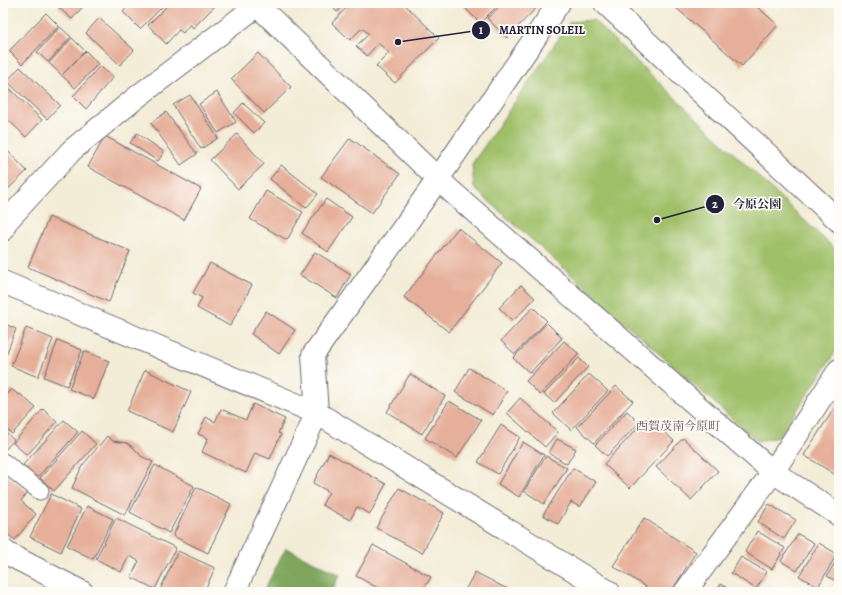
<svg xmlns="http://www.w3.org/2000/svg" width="842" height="595" font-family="Alegreya,'Noto Serif JP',serif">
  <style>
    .green { fill: #9fbf68; stroke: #607052 }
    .forest { fill: #7fa65c; stroke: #50644c }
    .building { fill: #e6af99 }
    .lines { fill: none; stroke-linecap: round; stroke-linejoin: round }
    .service-casing { stroke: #6b6971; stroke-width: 19 }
    .minor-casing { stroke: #6b6971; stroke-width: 24 }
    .service { stroke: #fff; stroke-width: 17 }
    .minor { stroke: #fff; stroke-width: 22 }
    .labels { text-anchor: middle; stroke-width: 3.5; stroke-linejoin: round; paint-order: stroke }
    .neighbourhood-label { font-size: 12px; fill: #67535c; stroke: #fdfcf7 }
    .leader { fill: none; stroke: #22223b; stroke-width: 1.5 }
    .callout-dot { fill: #22223b; stroke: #fdfcf7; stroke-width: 1.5 }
    .mark-label { font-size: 12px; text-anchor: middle; font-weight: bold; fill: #fff }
    .callout-label { font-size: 12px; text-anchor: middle; font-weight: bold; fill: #22223b; stroke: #fdfcf7; stroke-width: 3.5; stroke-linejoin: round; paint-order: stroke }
  </style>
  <rect width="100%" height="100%" fill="#fdfcf7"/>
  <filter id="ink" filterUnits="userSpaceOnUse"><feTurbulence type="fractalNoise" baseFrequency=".025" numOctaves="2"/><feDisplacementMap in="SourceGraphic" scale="8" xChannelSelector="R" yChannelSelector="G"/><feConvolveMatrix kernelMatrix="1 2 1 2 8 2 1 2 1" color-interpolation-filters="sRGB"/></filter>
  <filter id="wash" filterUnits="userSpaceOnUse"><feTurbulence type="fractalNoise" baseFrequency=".012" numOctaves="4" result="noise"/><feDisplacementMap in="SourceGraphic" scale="16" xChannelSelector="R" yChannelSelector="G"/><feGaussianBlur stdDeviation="0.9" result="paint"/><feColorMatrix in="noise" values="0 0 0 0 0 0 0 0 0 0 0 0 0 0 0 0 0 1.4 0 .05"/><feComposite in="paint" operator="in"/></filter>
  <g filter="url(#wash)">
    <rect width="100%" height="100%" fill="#f3ecd6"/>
    <path class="green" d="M593,20L839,253V347L779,437L757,441L474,188L472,164L570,22Z"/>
    <path class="forest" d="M286,548L340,575L331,592H263Z"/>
    <g id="blocks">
      <path class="building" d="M61,3H86L72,19L58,7Z
        M125,3H166L140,29L123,12L128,6Z
        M170,3H215L217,4L193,28L190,24L183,33L179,30L166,44L148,25Z
        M316,3H326L321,8Z
        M328,3H346L337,12Z
        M351,3H403L439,38L395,83L376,66L389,53L378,43L367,56L356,46L369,34L362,28L350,40L332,23Z
        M467,3H500L480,23L463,6Z
        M503,3H541L507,38L487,18Z
        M676,3H753L778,25L742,66L674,6Z
        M46,13L59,26L22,64L9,51Z
        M99,18L134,50L120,65L86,33Z
        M60,27L71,37L48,62L37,52Z
        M72,38L85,51L63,74L86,51L98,64L75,88L49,63Z
        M258,53L291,87L264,113L231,79Z
        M100,66L113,77L86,109L73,96Z
        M20,67L60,105L47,119L7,81Z
        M3,82L42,120L26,137L3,115Z
        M217,92L236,122L218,133L199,104Z
        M190,95L218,138L201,149L173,105Z
        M243,103L264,123L254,133L234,113Z
        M166,112L197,154L181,165L151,123Z
        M137,133L164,152L158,161L130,143Z
        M237,134L264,164L238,189L210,160Z
        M105,136L201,189L184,220L88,167Z
        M350,138L400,174L372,213L321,177Z
        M3,146L27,171L3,194Z
        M281,165L318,194L306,208L270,179Z
        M266,191L303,212L287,240L250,219Z
        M326,199L352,217L328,252L302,233Z
        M49,217L130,251L109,302L28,267Z
        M458,228L502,263L449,332L404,297Z
        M315,252L351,274L337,298L300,275Z
        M210,263L252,285L230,326L197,308L202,298L193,293Z
        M521,285L535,298L513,321L499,308Z
        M533,307L547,321L515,354L501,341Z
        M266,311L295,330L279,354L251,334Z
        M3,323L16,329L3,363Z
        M547,323L562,338L530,373L513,358Z
        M26,328L53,339L38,377L11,366Z
        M58,340L82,350L67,386L44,377Z
        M564,341L579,354L540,395L526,381Z
        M84,351L109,361L94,399L69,389Z
        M579,358L588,367L554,403L544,394Z
        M469,368L507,391L493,415L455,392Z
        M145,370L191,392L173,432L127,411Z
        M410,374L445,396L422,434L387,412Z
        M589,374L608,391L571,430L553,413Z
        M616,386L633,401L594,443L577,427Z
        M11,389L19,395L20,394L36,408L12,434L3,426V398Z
        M520,398L558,432L545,447L507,413Z
        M449,401L481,420L457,458L425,438Z
        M253,404L285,419L278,433L281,434L270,459L255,453L246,473L202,452L208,438L198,434L206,417L215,422L221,409L246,420Z
        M837,404L839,405V477L804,455Z
        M43,409L57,422L27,455L13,443Z
        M627,411L639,423L607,456L595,445Z
        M648,417L674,441L630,488L604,464Z
        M64,420L78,432L37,478L23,465Z
        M501,425L520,437L498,474L478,462Z
        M3,430L14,440L3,452Z
        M82,431L96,444L54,491L40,478Z
        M107,436L113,441L127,443L134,448L141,456L153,462L125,515L72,488L82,466Z
        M683,438L718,471L691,500L656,467Z
        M557,439L576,449L567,464L549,453Z
        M523,442L544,455L519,497L498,484Z
        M329,453L386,484L370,514L357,507L350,520L322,505L329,492L313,483Z
        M546,456L567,468L544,504L524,491Z
        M155,465L194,486L169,533L130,512Z
        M573,468L596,482L580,507L571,502L558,524L543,515Z
        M3,473L28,492L21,501L36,514L15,540L3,531Z
        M196,487L231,504L208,553L173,536Z
        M399,488L444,513L422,553L376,528Z
        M51,494L81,509L61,552L30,537Z
        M769,504L796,520L784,539L758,522Z
        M87,506L113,519L93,559L67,546Z
        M116,518L176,548L155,589L131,577L139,561L129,556L121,572L96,559Z
        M644,518L696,552L671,592H654L613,566Z
        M757,531L785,548L772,569L745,552Z
        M798,534L814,543L797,571L781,561Z
        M819,543L837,554L818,587L799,576Z
        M373,545L431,577L422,592H385L356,576Z
        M178,551L215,568L204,592H159Z
        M839,556V583L827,576Z
        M741,557L767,572L756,589L731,573Z
        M475,572L509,590L508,592H464Z
        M721,584L733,592H716Z"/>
    </g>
  </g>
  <g filter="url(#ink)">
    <use href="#blocks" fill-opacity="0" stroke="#6b6971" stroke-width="1"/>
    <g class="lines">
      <g class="service-casing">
        <path id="service" d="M3,462L40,491"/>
      </g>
      <g class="minor-casing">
        <path id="minor" d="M255,3L438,179L451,191L773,472L839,515
          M605,3L839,221
          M3,230L5,223L72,150L137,97L258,5
          M3,282L317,413L609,592
          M3,550L8,554L82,592
          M234,592L317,413L313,355L438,179L559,3
          M685,592L773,472L839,370"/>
      </g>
      <use href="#service" class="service"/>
      <use href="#minor" class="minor"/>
    </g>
  </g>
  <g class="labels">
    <g class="neighbourhood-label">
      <text x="678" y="430">西賀茂南今原町</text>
    </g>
  </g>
  <path class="leader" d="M398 42L481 30M657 220L715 204"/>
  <g class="callout-dot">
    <circle cx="398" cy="42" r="4"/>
    <circle cx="657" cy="220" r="4"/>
    <circle cx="481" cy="30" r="10"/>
    <circle cx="715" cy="204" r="10"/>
  </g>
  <g class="mark-label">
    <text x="481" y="34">1</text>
    <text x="715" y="208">2</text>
  </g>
  <g class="callout-label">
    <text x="542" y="34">MARTIN SOLEIL</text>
    <text x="757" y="208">今原公園</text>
  </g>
  <rect width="842" height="595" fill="none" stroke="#fdfcf7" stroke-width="16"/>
</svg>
